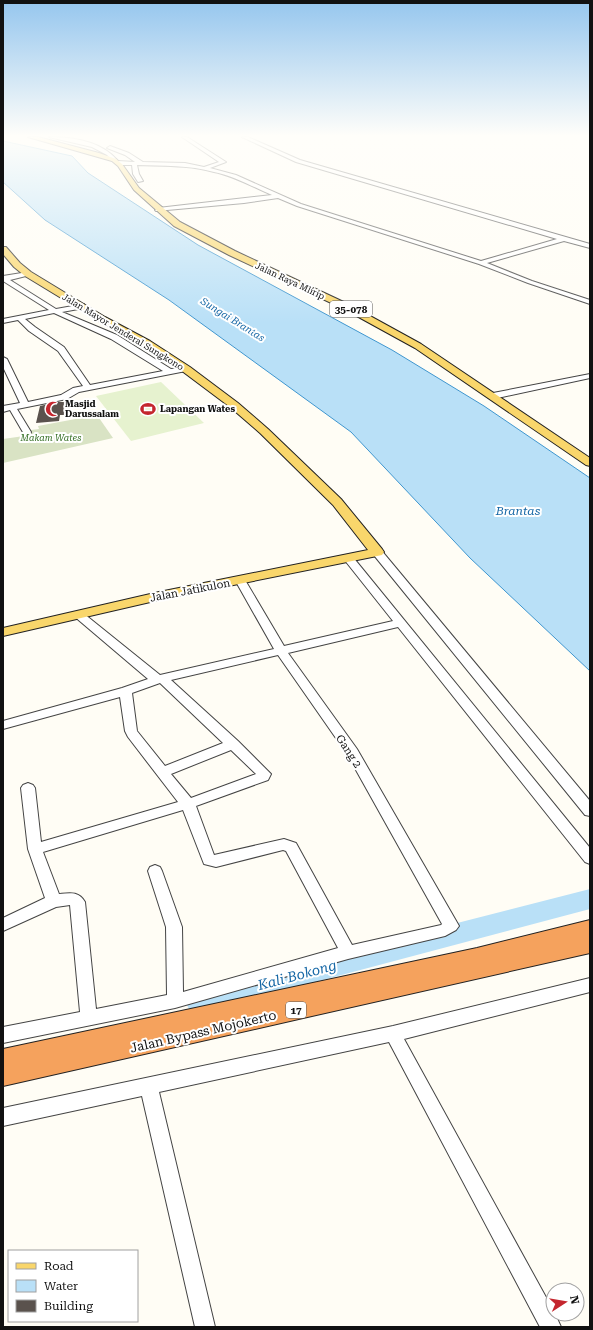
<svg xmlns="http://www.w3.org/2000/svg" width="593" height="1330" font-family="'Roboto Serif',serif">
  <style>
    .cemetery { fill: #d9e3c4 }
    .pitch { fill: #e6f2cf }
    .water { fill: #b9e0f7; stroke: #3f96cf }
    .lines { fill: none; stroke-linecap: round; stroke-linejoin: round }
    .river { fill: #b9e0f7; fill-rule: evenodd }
    .building { fill: #5a524d }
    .minor-casing { stroke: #444; stroke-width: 2 }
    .major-casing { stroke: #222; stroke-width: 2 }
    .highway-casing { stroke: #222; stroke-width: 2 }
    .minor { fill: #fff; fill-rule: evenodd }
    .major { fill: #f9d66b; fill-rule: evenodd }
    .highway { fill: #f5a25d; fill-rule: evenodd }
    .labels { text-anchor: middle; stroke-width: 4; stroke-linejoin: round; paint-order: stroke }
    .far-street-label { font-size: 9px; fill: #111; stroke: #fff }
    .far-poi-label { font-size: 9px; font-weight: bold; fill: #111; stroke: #fff; text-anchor: start }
    .far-park-label { font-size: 9px; font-style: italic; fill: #2f6b1f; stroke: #fff }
    .shield { fill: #fff; stroke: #585858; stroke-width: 1 }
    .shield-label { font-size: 10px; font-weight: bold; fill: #111 }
    .far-water-label { font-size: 10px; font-style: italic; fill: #1768a6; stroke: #fff }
    .street-label { font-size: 11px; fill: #111; stroke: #fff }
    .water-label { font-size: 12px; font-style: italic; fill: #1768a6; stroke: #fff }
    .near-street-label { font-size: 13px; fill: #111; stroke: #fff }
    .near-water-label { font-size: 14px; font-style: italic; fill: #1768a6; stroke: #fff }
  </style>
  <rect width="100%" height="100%" fill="#fffdf5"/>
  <path class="cemetery" d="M97,415L113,438L3,463V439L31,435V430L39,429L38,426Z"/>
  <path class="pitch" d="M161,382L204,423L131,441L96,396Z"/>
  <path class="water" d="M3,141L72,156L88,173L198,245L392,350L484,406L590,478V671L470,558L351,432L169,300L45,220L3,182Z"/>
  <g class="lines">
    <path class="river" d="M590,889V909L199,1013L189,1009L185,1001L189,993L199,989Z"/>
  </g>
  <path class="building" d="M57,402H67L64,415H60L59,421L36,423L40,406Z"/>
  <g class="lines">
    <g class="minor-casing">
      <path id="minor" d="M49,137C72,137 101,141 117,160L112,161L107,155L92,147Z
        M182,137H187L226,162L210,168L236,175L301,204L481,261L557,239L296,162L242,137H248L300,160L590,244V248L564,241L487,263L532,281L590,300V304L528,283L479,264L297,206L278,198L244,203L156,211L155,210L158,208L272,195C253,187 234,176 214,172C189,165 163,166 137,165L139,174L143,181L138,182L133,174L132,165H118L115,163L118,161L135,162L125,155L107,148L110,146L129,153L143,162L185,163L204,167L219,162Z
        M28,272L31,274L30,275L10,280L56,309L84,304V308L62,312L117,335L171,369L186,367L190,369L186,371L79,392L67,399L17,409L31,432L30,434H24L10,410L3,412V406L20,403L3,367V357L7,359L28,402L61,395L73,388L83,386L58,351L29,331L18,320L3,323V319L49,310L3,281V276ZM54,313L111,339L163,371L90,385L64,347L35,327L25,319Z
        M590,374V378L493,399L489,396L493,393Z
        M377,549L381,550L590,801V816L585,815L373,554L372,552L373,550Z
        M348,555L352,556L590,848V864L585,862L398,627L288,653L357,749L455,919L459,926L456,930L445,936L348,959L175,1008L3,1043V1027L80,1012L70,905L56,907L3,931V918L45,898L28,849L21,788L23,785L28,783L33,785L35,788L41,842L178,802L128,737L125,731L120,697L3,729V721L122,688L148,679L75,617L73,615L75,613H83L160,675L274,649L235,580L240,577L245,580L284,646L393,621L343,558ZM278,655L347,754L442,924L441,925L352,945L296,843L284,839L214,855L196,806L268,780L271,774L238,741L171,680ZM160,683L223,743L165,766L137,731L132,693ZM231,750L256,774L191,798L171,774ZM183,810L204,864L216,867L283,850L286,851L338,948L183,992L182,927L162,871L160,867L155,865L150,867L148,871L166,927L167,995L96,1009L85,902C79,891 70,893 59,894L43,852Z
        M590,978V992L404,1039L553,1310V1314H555L561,1327H540L389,1042L159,1092L215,1327H195L142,1096L3,1126V1108L393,1026Z"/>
    </g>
    <g class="major-casing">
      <path id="major" d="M28,137H38L99,153L116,159L122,164L139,188L180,222L235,251L350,305L421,344L590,458V466L586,465L415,348L344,309L229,255L174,226L134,190L118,166L112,161Z
        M3,247H6L20,263L31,272L105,317L150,341L190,367L238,403L268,429L341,499L382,549L384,552L382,555L159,600L3,636V628L159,592L368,550L333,505L260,433L230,407L182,371L144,345L99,321L25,276L14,267L3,254Z"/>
    </g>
    <g class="highway-casing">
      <path id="highway" d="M590,920V953L3,1086V1049L477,948Z"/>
    </g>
    <use href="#minor" class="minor"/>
    <use href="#major" class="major"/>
    <use href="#highway" class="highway"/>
  </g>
  <linearGradient id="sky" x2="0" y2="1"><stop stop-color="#95c6ee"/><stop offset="0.42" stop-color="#fffefa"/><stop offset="1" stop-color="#fffefa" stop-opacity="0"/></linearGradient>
  <rect width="593" height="323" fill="url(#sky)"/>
  <defs>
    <g id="mosque-bare" transform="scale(1.2)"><path d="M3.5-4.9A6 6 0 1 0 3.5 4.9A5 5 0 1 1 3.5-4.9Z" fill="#c4262e" stroke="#fff" stroke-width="2.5" paint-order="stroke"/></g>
    <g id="stadium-bare" transform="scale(1.2)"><path d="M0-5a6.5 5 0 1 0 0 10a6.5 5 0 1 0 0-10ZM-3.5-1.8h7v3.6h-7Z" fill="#c4262e" stroke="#fff" stroke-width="2.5" paint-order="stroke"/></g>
  </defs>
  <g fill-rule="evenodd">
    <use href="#mosque-bare" x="53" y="409"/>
    <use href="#stadium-bare" x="148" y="409"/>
  </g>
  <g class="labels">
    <g class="far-street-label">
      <text transform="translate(290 281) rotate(25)" y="3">Jalan Raya Mlirip</text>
      <text transform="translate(123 332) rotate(31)" y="3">Jalan Mayor Jenderal Sungkono</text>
    </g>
    <g class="far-poi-label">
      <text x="65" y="407">Masjid<tspan x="65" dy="10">Darussalam</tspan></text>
      <text x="160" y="412">Lapangan Wates</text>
    </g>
    <g class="far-park-label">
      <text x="51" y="441">Makam Wates</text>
    </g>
    <g class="shield">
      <rect x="330" y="301" width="42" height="16" rx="3"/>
      <rect x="286" y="1002" width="20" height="16" rx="3"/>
    </g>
    <g class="shield-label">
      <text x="351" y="313">35-078</text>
      <text x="296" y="1014">17</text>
    </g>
    <g class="far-water-label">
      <text transform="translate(233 319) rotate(32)" y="4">Sungai Brantas</text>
    </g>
    <g class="street-label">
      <text transform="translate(190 590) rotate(-11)" y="4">Jalan Jatikulon</text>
      <text transform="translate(349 751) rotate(57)" y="4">Gang 2</text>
    </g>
    <g class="water-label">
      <text x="518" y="515">Brantas</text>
    </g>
    <g class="near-street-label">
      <text transform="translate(203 1031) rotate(-13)" y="5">Jalan Bypass Mojokerto</text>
    </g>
    <g class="near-water-label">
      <text transform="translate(297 975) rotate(-15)" y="5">Kali Bokong</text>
    </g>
  </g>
  <rect width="593" height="1330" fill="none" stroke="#111111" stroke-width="8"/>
  <rect x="8" y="1250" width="130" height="72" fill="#ffffff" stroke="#a0a0a0"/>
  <rect x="16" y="1263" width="20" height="6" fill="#f9d66b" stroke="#a0a0a0"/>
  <text x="44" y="1270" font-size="12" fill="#111111">Road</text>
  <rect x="16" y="1280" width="20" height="12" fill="#b9e0f7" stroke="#a0a0a0"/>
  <text x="44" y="1290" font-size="12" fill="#111111">Water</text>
  <rect x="16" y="1300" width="20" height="12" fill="#5a524d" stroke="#a0a0a0"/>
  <text x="44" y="1310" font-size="12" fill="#111111">Building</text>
  <g transform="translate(565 1302) rotate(78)"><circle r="19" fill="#ffffff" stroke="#a0a0a0"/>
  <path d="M0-3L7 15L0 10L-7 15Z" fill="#c4262e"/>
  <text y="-6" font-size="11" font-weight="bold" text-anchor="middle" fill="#111111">N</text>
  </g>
</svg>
